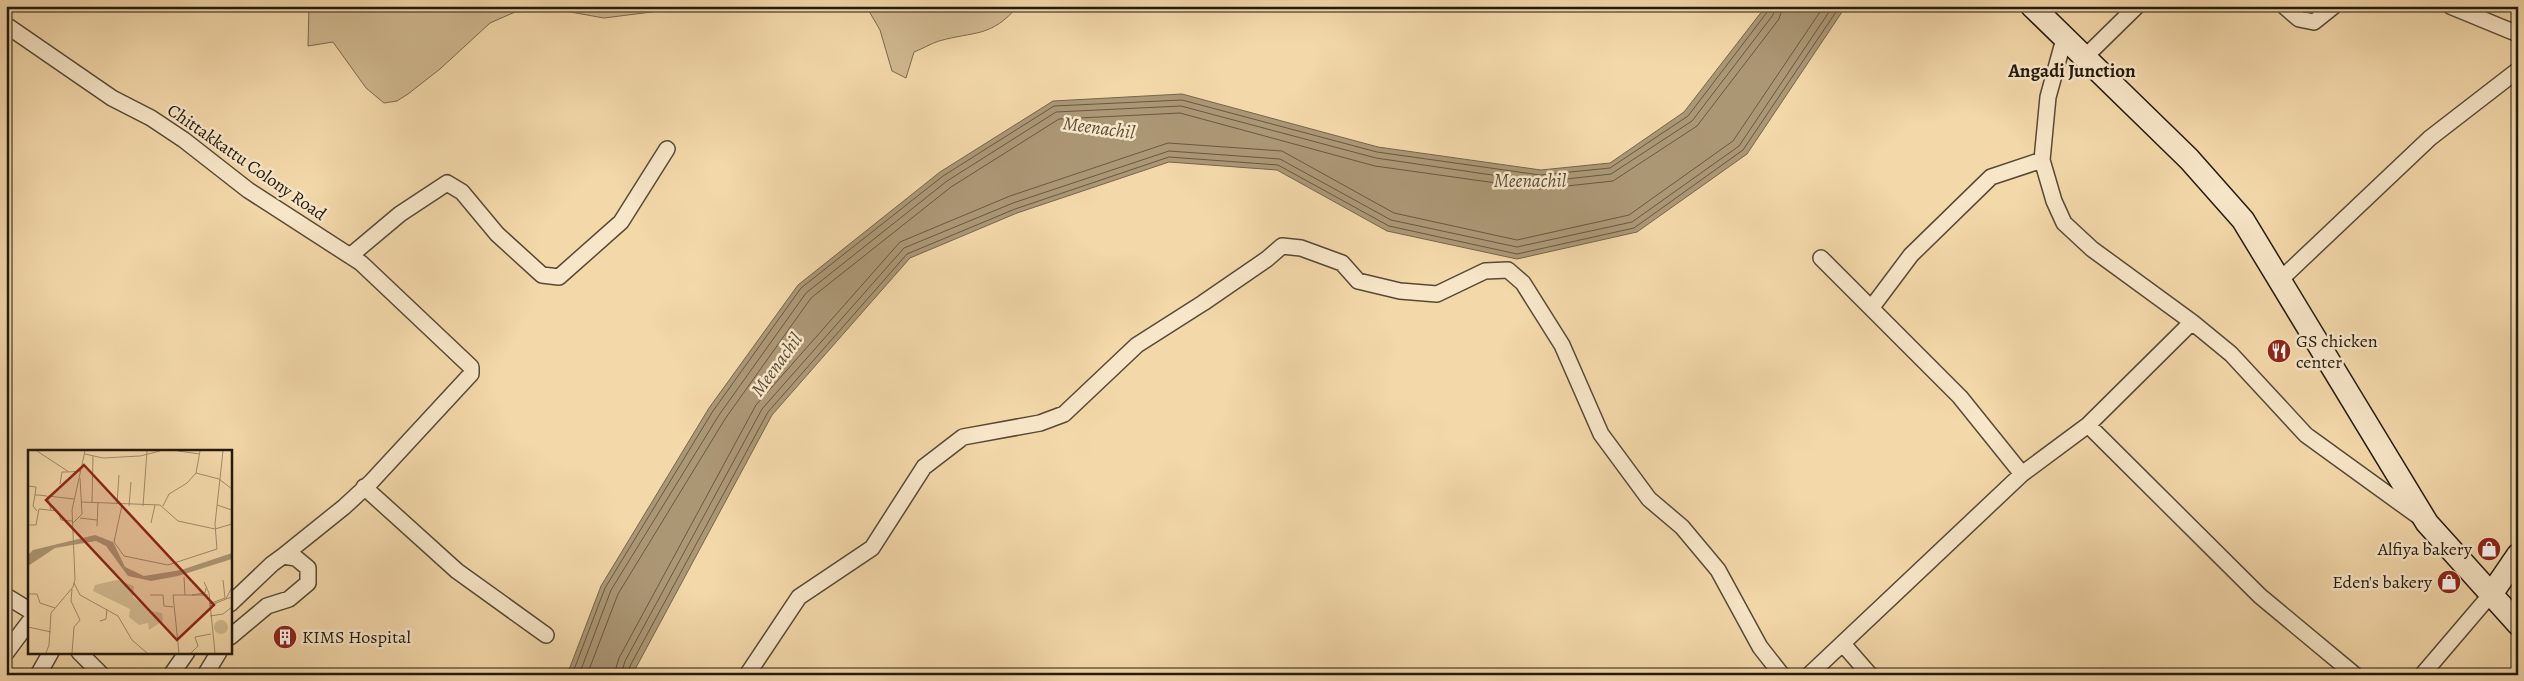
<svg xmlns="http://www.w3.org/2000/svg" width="2524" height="681" font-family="Alegreya,serif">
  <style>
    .green { fill: #d0b88f; stroke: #7a694e }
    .water { fill: #ac9775; stroke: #75654c }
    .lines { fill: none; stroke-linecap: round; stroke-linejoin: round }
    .shore { stroke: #685842; stroke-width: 1 }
    .street-casing { stroke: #574a35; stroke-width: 18 }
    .secondary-casing { stroke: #231a0e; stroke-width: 25 }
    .street { stroke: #f7e6c8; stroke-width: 15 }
    .secondary { stroke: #f7e6c8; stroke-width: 22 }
    .labels { text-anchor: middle; stroke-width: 5; stroke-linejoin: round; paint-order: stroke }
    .street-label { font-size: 18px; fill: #231a0e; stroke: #f7e6c8 }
    .poi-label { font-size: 18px; fill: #231a0e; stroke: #f7e6c8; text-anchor: start }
    .neighbourhood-label { font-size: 19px; font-weight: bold; fill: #231a0e; stroke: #f7e6c8 }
    .water-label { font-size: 19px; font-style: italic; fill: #5a4c37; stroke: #f7e6c8 }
    .inset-road { fill: none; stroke: #a08c6c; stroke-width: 1 }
    .view { fill: #8f2418; fill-opacity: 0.15; stroke: #8f2418; stroke-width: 2.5 }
    .inset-edge { fill: none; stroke: #231a0e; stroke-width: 2.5 }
  </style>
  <rect width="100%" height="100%" fill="#f3d8aa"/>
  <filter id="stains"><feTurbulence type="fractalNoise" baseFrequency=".004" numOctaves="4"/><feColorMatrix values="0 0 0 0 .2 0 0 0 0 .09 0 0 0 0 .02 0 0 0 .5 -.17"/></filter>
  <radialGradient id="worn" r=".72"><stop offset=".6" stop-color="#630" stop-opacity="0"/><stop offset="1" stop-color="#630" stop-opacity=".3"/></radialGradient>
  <path class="green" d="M309,6H699L604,18L559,10L515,12L490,23L440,69L408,94L397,101L384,103L366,88L333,42L308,46Z
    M866,6H1018C991,38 974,31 939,41C930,44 922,49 914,52L906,78L892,71L880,30Z"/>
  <path class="water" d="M1766,6H1846L1747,154L1637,232L1517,259L1387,231L1277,170L1169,162L1017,213L910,258L772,415L632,675H567L601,586L709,408L798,285L940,172L1053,101L1182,94L1378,147L1541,170L1610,163L1684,112Z"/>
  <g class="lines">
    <path class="shore" d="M572,675L605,588L713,411L801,288L943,176L1054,106L1182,100L1377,152L1540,175L1610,168L1688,116L1768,11L1769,6
      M579,675L611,590L719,415L806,293L947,181L1056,112L1181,106L1376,158L1540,182L1611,174L1692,121L1773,15L1775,6
      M587,675L618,594L725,419L811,298L951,187L1059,119L1180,113L1375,166L1539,189L1613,181L1697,126L1779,19L1783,6
      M614,675L619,658L756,405L900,242L1010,196L1168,143L1282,151L1394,213L1517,240L1629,215L1733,141L1824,6
      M621,675L625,661L762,409L904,248L1013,203L1169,151L1280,159L1391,220L1517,247L1632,222L1739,146L1833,6
      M627,675L631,664L768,412L907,254L1015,209L1169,157L1278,165L1389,226L1517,254L1634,228L1743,150L1840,6"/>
    <g class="street-casing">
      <path id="street" d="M2284,6L2299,19L2314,22L2334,6
        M2450,6L2518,34
        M6,25L112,98L151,118L184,140L248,190L361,263L471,367V374L371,482L344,507L283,556
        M2064,39L2048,97L2042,160L2054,201L2064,223L2092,249L2192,322L2231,354L2306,435L2418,516
        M2084,58L2137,6
        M350,256L400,214L447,183L462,192L497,234L542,275L559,277L621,222L667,149
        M1821,258L1960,397L2022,474
        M2280,280L2430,138L2518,70
        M1872,307L1911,255L1991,177L2042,160
        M2088,425L2260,596L2355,675
        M364,487L457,571L546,635
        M6,596L29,610
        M230,604L272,564L283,556L296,558L308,568V583L289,599L267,606L230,637
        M1843,644L1870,675
        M79,652L102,675
        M6,653L29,622
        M38,675L51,652
        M171,675L187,652
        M205,675L219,652
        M747,675L799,597L872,548L924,467L963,437L1040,423L1064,414L1137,345L1203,303L1267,259L1282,246L1301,248L1342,263L1358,281L1400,291L1437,294L1485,271L1508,270L1523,283L1562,345L1601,434L1649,499L1682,527L1718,570L1760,647L1782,675
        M1809,675L2022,474L2088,425L2192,322
        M2422,675L2492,593"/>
    </g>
    <g class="secondary-casing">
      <path id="secondary" d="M2032,6L2189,159L2243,220L2427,523L2518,624
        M2492,593L2518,555"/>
    </g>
    <use href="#street" class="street"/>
    <use href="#secondary" class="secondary"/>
  </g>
  <defs>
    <g id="restaurant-disc" transform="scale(1.25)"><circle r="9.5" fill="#8f2418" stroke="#f7e6c8"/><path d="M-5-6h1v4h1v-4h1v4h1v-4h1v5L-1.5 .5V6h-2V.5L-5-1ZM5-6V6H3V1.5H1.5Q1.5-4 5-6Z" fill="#fff"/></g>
    <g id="shop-disc" transform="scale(1.25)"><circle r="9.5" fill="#8f2418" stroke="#f7e6c8"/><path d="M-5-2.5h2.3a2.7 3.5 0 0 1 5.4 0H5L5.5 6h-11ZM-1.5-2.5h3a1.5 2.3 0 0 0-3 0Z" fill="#fff"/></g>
    <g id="building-disc" transform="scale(1.25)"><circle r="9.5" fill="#8f2418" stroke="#f7e6c8"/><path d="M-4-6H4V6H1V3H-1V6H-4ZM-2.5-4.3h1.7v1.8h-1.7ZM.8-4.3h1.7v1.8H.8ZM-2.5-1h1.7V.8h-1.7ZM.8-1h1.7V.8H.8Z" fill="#fff"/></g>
  </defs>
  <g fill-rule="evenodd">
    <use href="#restaurant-disc" x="2279" y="351"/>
    <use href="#shop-disc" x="2489" y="549"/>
    <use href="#shop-disc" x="2449" y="582"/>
    <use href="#building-disc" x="285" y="637"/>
  </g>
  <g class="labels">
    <g class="street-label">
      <text transform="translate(247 162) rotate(35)" y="6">Chittakkattu Colony Road</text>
    </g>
    <g class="poi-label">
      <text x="2296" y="347">GS chicken<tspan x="2296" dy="21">center</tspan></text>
      <text x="2472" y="555" text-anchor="end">Alfiya bakery</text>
      <text x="2432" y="588" text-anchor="end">Eden's bakery</text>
      <text x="302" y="643">KIMS Hospital</text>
    </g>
    <g class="neighbourhood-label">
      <text x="2072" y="77">Angadi Junction</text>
    </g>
    <g class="water-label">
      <text transform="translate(1099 127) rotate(8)" y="7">Meenachil</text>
      <text x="1530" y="187">Meenachil</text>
      <text transform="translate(776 364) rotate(-54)" y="7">Meenachil</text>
    </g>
  </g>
  <g transform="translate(28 450)">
    <rect width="204" height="204" fill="#f3d8aa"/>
    <path d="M89,130L106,136L105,147L123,161L134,163L135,171L121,180L120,173L111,175L101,167L102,159L65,141L67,135ZM186 177a7 7 0 1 1 14 0a7 7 0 1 1-14 0Z" fill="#d0b88f"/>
    <path d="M67,85L85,92L97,117L116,126L153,120L204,103V109L150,126L123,131L100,126L78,96L68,91L27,98L0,116V105L5,100Z" fill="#ac9775"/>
    <path class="inset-road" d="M9,1L41,22L53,21M150,1L172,4M57,4L75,8L112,6L132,1M168,23L191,29L204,39M32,34L34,22H40M0,36L8,37L7,45M20,46L46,49M53,52L132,55L150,71L187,79L204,74M64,52L65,6M89,54L91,25M94,55L86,92L96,106L140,115L189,99L187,74L195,1M189,55L204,60M101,56L103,32M115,56L119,1M135,56L141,44L159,33L168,23L172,1M9,61L5,56L7,45H10L19,46L23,60M52,68L69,70M45,73L54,64L52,28M123,73L127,55M0,75H8L11,59L30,61L33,70L44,71M69,76L70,53M156,127L157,145M176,132L181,143L187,203M46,133L52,145L90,166L104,190L119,203M204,137L198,149L204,147M178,138L177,143L164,145H180M44,139L43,151L52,170L46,177L44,203M0,144H9L12,153L27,158M122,145H135L136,156L145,157M181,154L197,148L195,130M181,156L198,149M182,166L195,164L204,157M72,171L78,169L79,159M0,177L23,182M18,203L21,195L23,163L45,137L47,129L44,60L57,1M151,203L145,145H165M163,203L170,196L167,187L183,184"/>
    <path class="view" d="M56,15L186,155L149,190L18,50Z"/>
    <rect width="204" height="204" class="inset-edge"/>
  </g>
  <rect width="2524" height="681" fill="none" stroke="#f3d8aa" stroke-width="25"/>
  <rect x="8" y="8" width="2509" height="666" fill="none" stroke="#231a0e" stroke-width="2.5"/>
  <rect x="12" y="12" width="2499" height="656" fill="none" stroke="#231a0e"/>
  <rect width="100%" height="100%" filter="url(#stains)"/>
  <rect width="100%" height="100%" fill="url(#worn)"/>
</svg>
